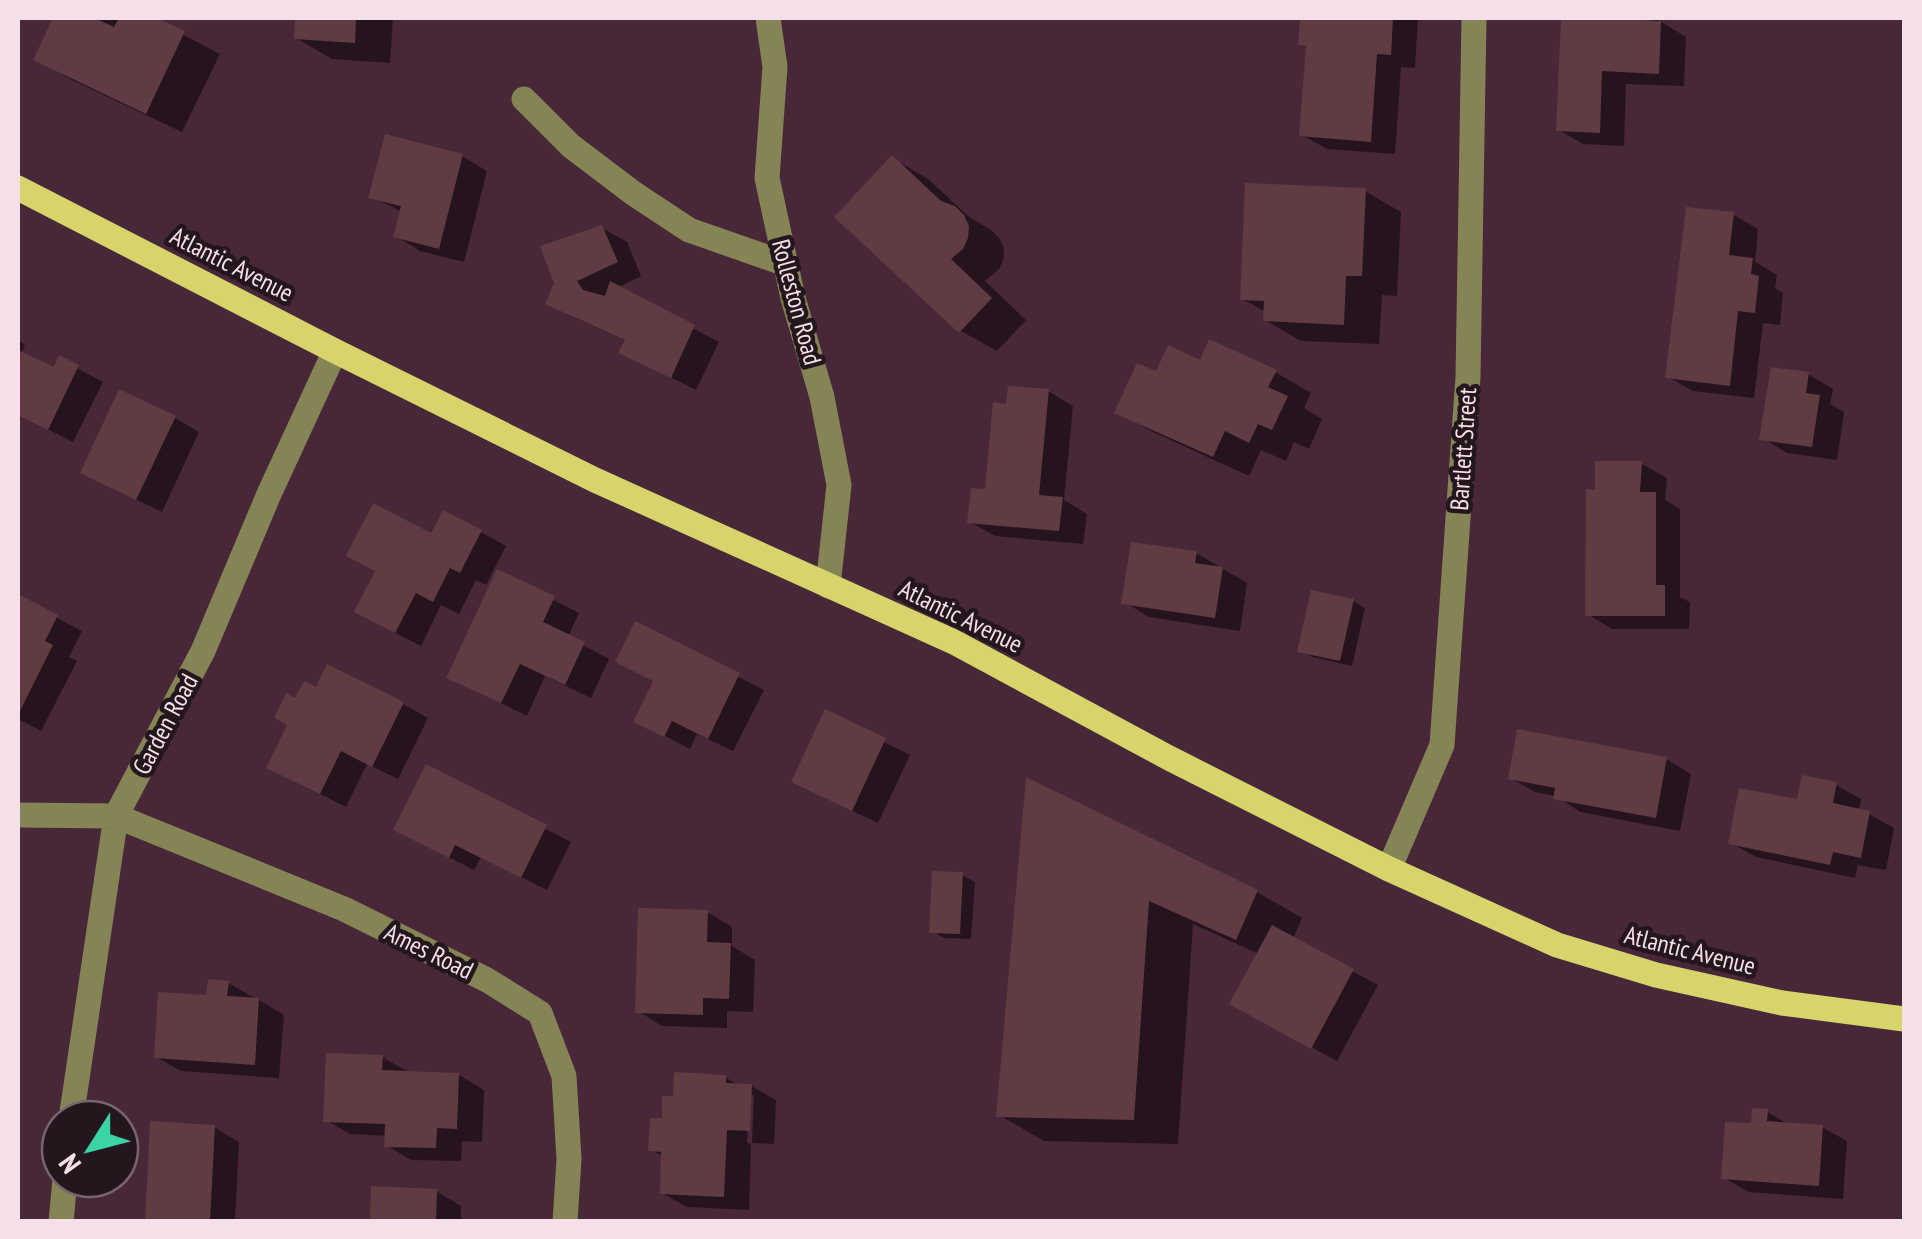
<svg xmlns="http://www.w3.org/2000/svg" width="1922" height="1239" font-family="'PT Sans Narrow',sans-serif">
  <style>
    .shadow { fill: #0007 }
    .building { fill: #613b42 }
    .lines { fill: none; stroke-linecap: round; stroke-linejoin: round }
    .minor { stroke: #858454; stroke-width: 25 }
    .major { stroke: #d7d46c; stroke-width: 25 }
    .labels { text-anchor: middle; stroke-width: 9; stroke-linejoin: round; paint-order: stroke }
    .street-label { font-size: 25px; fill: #f5dfe9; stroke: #24161d }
  </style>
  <rect width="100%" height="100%" fill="#472738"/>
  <path class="shadow" d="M56,18H151L220,54L182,132L72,80L36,59Z
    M298,18H393L390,63L332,59L296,38Z
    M1303,18H1418L1415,68L1401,67L1395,154L1327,149L1302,135L1308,48L1301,44Z
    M1563,18H1655L1686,37L1684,86L1626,84L1624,146L1583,144L1558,130Z
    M462,156L487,171L464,262L420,251L396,236L402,212L371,196Z
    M892,158L928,179L968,216L991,230L999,238L1004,248L1003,260L999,269L985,281L1026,320L997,351L961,331Z
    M1365,191L1401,212L1397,296L1382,295L1379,344L1301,341L1265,320L1266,312L1242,299Z
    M1734,215L1758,229L1755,262L1777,275L1775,288L1783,293L1780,325L1763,323L1754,398L1693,391L1668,377Z
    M602,228L627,242L641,276L617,288L719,342L696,390L621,352L627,341L573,317L548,303L557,283Z
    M18,340L25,345L21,354L55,371L60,359L103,382L73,442L18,414Z
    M1201,363L1275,372L1311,393L1304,408L1322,419L1309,449L1294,442L1286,461L1261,450L1249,476L1153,432L1117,412L1157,375Z
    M1808,374L1833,389L1830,404L1844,412L1837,460L1787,453L1762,438Z
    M1048,391L1073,406L1064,500L1087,514L1083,544L995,536L970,522L988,492L1008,406Z
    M175,418L199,432L162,512L108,486Z
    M1642,464L1667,478L1665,500L1680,509V597L1690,602L1689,629H1612L1587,614L1597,492Z
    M481,532L506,546L486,585L476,580L459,614L441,605L421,646L382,626L432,537Z
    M1196,553L1247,583L1240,631L1149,617L1124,602Z
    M498,572L579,613L568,637L609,659L591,698L545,676L527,716L449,677Z
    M18,597L82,631L69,657L77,661L41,731L18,719Z
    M1353,601L1365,608L1352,666L1312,657L1300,650Z
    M636,624L764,690L733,751L697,734L690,749L636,721L656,682Z
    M317,690L403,704L428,718L398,779L367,764L346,807L294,781L290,725L296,701Z
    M826,713L910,755L878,823L819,795L794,781Z
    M1666,759L1691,774L1680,831L1580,812L1556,796L1535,792L1510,778Z
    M427,767L571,842L547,890L481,857L474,870L421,843Z
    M1028,781L1257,892L1302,918L1293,939L1378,985L1337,1061L1257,1018L1259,954L1193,924L1178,1144L1044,1141L999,1115Z
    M1836,785L1861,799L1859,811L1869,814L1894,828L1886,870L1858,865L1855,878L1756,857L1731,843L1799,802Z
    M962,875L975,882L971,939L944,938L932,931Z
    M707,912L732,927V946L755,960L753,1012L727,1011V1028L662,1026L638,1011Z
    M228,983L253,997V1000H259L284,1015L279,1078L181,1071L156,1057L209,998Z
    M382,1057L407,1071L459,1075L484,1090L482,1142L462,1141L461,1161L411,1160L386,1145L387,1136L350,1134L325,1120Z
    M725,1077L740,1086H751L776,1100L774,1144L752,1143L754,1095H749L747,1143L751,1144L749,1210L687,1207L662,1193L664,1157L651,1150L676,1099Z
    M1767,1112L1790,1125L1822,1127L1847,1141L1843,1199L1749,1192L1724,1178L1753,1126Z
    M214,1127L239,1142L235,1222H148Z
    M436,1191L461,1206V1222H372Z"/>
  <path class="building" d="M53,18H97L96,19L114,27L119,18H157L185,31L146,114L33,60Z
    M295,18H356L355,43L294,39Z
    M1300,18H1393L1391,55L1377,54L1371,142L1299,136L1306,46L1298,45Z
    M1561,18H1645V20L1661,21L1659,74L1602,71L1600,133L1556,131Z
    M385,134L463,154L439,249L393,237L401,206L368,198Z
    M892,155L941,201L955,206L964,215L969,226L968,238L963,249L951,259L992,298L959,333L834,217Z
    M1245,183L1366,188L1362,276H1346L1344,325L1263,321L1264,301L1240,300Z
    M1686,207L1734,212L1729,255L1753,258L1751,274L1759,276L1755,313L1738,311L1730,386L1665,378Z
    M602,225L618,262L577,281L583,290L605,296L610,281L695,325L671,378L618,353L625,340L545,304L554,283L540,246Z
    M1209,339L1277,370L1268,387L1288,396L1272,430L1258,424L1249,443L1225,431L1213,457L1114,413L1137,363L1156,371L1168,345L1200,360Z
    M18,350L54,367L59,355L79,365L48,430L18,415Z
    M1771,367L1809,372L1806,393L1820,395L1812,447L1759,440Z
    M1008,386L1049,389L1039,495L1063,497L1059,531L967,523L971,488L985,489L993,402L1006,404Z
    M119,389L176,416L136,500L80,473Z
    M1595,461H1642L1640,492H1656V585H1665V616H1585L1586,489L1595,490Z
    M373,503L431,533L443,510L482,530L460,573L450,568L433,602L416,593L395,633L354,612L375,571L346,556Z
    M1131,542L1197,551L1195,563L1223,567L1215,618L1121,604Z
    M497,569L555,596L543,622L585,642L565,685L520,664L501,703L446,678Z
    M1311,590L1354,599L1340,661L1297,652Z
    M18,594L58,615L45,641L53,645L18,715Z
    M635,621L740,673L708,739L672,721L664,737L633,722L653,681L615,662Z
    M327,664L404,702L372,767L341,751L320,794L266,768L287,725L274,718L286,693L295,698L304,681L316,687Z
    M825,709L886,738L852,811L791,782Z
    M1517,729L1667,757L1656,818L1553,799L1555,788L1508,779Z
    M426,764L547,825L521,878L455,845L449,858L393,830Z
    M1802,775L1837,782L1833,803L1870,811L1861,858L1833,852L1830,865L1728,844L1739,788L1797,799Z
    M1026,777L1258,890L1236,940L1149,901L1134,1120L996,1117Z
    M932,871L963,872L960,934L929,933Z
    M638,908L708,910L707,942L731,943L729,999L703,998V1015L635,1013Z
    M1272,925L1354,969L1311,1049L1229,1004Z
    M208,979L229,981L227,996L259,998L255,1065L154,1058L158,992L206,995Z
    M326,1053L383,1055L382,1070L459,1073L457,1129L437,1128L436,1148L384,1147L385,1124L323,1122Z
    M674,1072L726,1075V1083L752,1084L750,1131L727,1130L724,1197L660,1194L661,1152L648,1151L650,1118H662V1096H673Z
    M1752,1108L1768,1109L1767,1121L1823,1125L1819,1186L1721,1179L1725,1122L1751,1123Z
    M150,1121L215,1125L210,1222H145Z
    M371,1186L437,1189L436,1222H370Z"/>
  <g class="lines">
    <path class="minor" d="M768,18L775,67L767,178L793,298L822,397L839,485L828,586
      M524,99L571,146L633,193L689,230L786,264
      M18,815L116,816L344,909L487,980L540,1013L564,1076L569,1159L565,1222
      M1389,869L1442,745L1468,377L1474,18
      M71,1119L116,816L203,651L269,494L335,351
      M61,1222L65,1179"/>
    <path class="major" d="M18,188L335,351L595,480L954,642L1169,758L1389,869L1557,945L1656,975L1782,1003L1904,1019"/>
  </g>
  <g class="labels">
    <g class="street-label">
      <text transform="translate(232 264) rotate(27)" y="9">Atlantic Avenue</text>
      <text transform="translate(797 302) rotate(75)" y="9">Rolleston Road</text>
      <text transform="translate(1463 449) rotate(-86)" y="9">Bartlett Street</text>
      <text transform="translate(961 616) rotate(26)" y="9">Atlantic Avenue</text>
      <text transform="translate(165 724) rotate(-62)" y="9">Garden Road</text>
      <text transform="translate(1690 950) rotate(14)" y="9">Atlantic Avenue</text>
      <text transform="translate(429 951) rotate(26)" y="9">Ames Road</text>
    </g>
  </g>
  <rect width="1922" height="1239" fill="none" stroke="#f5dfe9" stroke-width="40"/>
  <g transform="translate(90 1149) rotate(234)"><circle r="48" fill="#24161d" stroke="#78666f" stroke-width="2.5"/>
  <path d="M0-8L18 38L0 25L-18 38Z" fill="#3ad4a5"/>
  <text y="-15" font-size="28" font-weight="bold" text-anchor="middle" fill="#f5dfe9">N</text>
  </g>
</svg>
